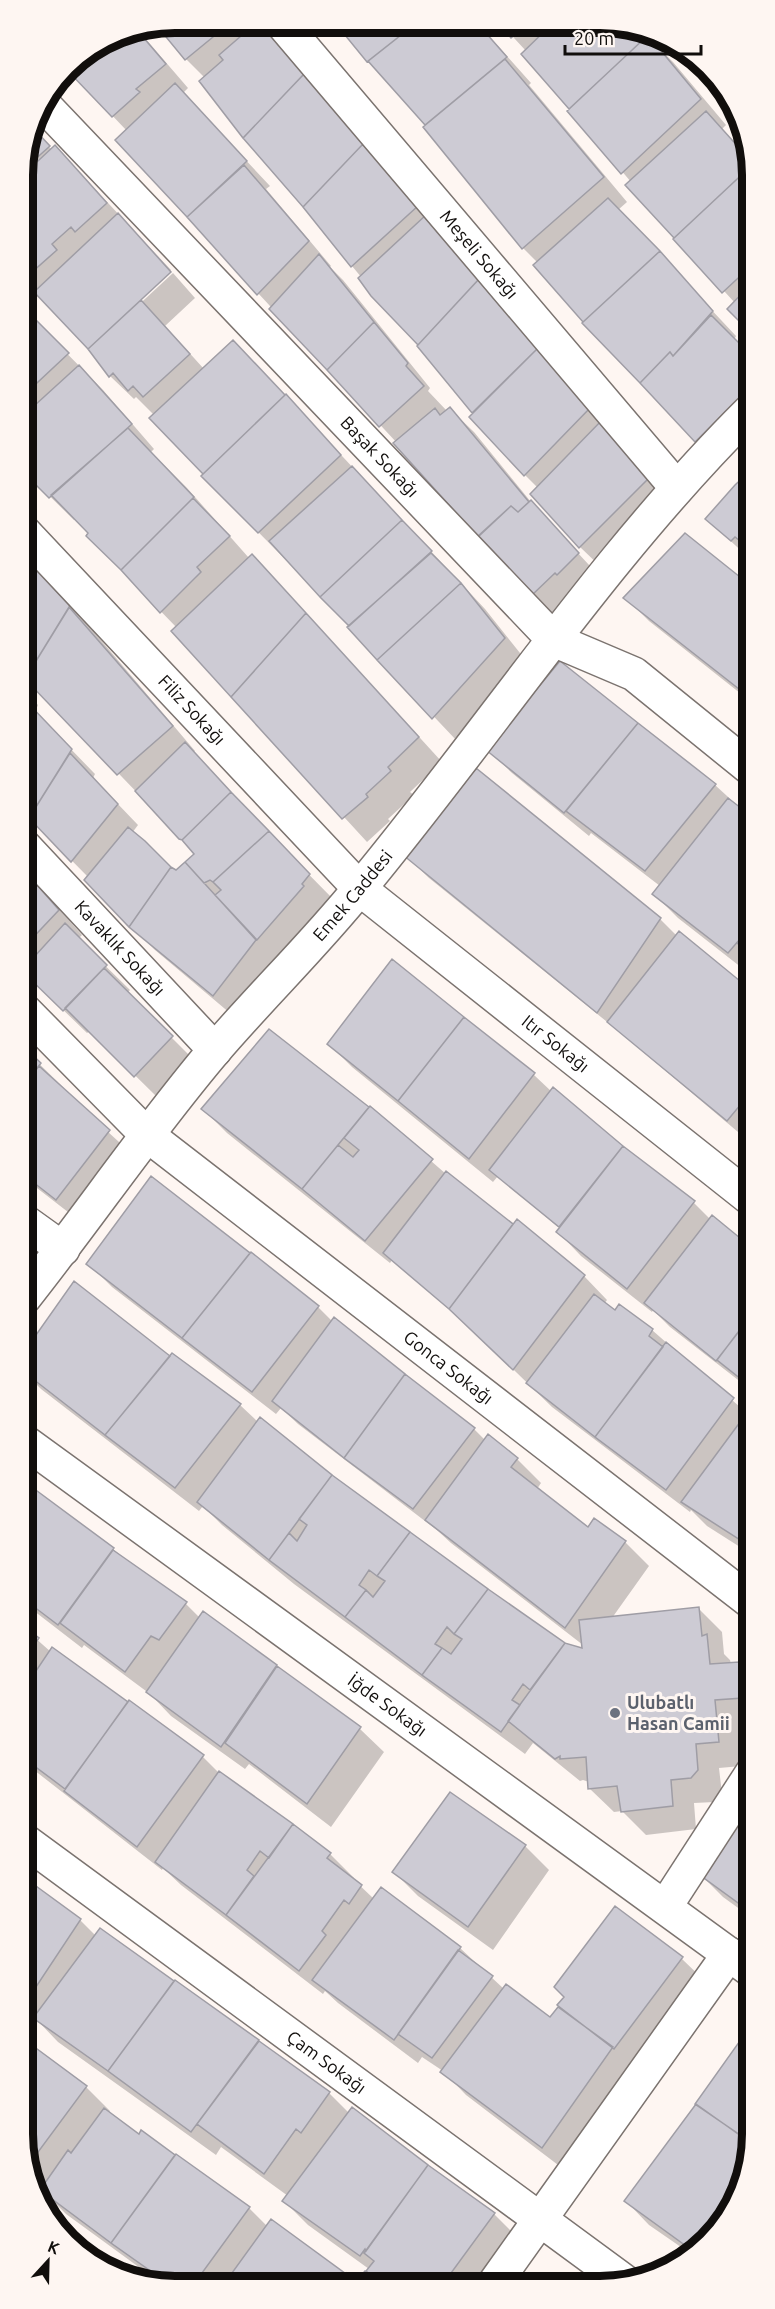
<svg xmlns="http://www.w3.org/2000/svg" width="775" height="2309" font-family="Ubuntu,sans-serif">
  <style>
    .shadow { fill: #0003 }
    .building { fill: #cdcbd4; stroke: #9f9da5; stroke-width: 1.5 }
    .lines { fill: none; stroke-linecap: round; stroke-linejoin: round }
    .minor-casing { stroke: #7b736f; stroke-width: 36 }
    .minor { stroke: #fff; stroke-width: 33 }
    .worship-dot { fill: #6b7280; stroke: #fef6f2; stroke-width: 2 }
    .labels { text-anchor: middle; stroke-width: 6; stroke-linejoin: round; paint-order: stroke }
    .street-label { font-size: 18px; fill: #110e0c; stroke: #fef6f2 }
    .worship-label { font-size: 18px; font-weight: bold; fill: #5b616d; stroke: #fef6f2; text-anchor: start }
    .rim { fill: none; stroke: #110e0c; stroke-width: 8 }
  </style>
  <rect width="100%" height="100%" fill="#fef6f2"/>
  <path class="shadow" d="M175,22L271,23L674,500L604,570L580,547L538,488L525,475L352,266L205,78L186,59L159,26Z
    M338,24L479,25L531,83L529,85L627,202L618,210L736,336L734,340L750,355V435L719,464L615,357L535,265L538,263L523,248L428,125L368,61Z
    M502,25H630L641,31L673,62L726,125L722,129L750,159V330L735,303L627,185L631,182L523,54L526,51Z
    M138,30L188,88L183,93L270,186L266,189L331,266L330,267L343,280L430,388L428,391L447,411L450,409L474,432L531,502L601,578L556,619L533,595L397,443L117,141L127,131L68,69L74,61L117,34Z
    M32,129L52,150L55,147L78,171L171,270L88,347L23,278V164Z
    M173,273L195,298L165,326L204,369L286,396L485,609L528,663L457,741L350,628L351,626L203,476L205,474L152,418L154,415L136,397L134,399L110,376L90,350Z
    M23,309L103,390L154,449L151,452L187,488L249,558L252,556L275,579L442,762L410,792L414,795L388,819L390,821L367,842L173,631L177,628L88,536L90,533L76,518L74,520L23,470Z
    M750,472V559L707,519Z
    M685,535L750,587V701L649,621L625,597Z
    M23,555L94,632L195,751L194,752L272,837L333,899L237,1019L155,950L86,880L88,877L24,812V690L38,705L35,712L95,774L93,778L138,825L132,833L176,872L196,854L24,675Z
    M560,663L715,785L750,817L751,975L678,918L654,894L660,886L591,833L589,836L512,773L488,750Z
    M476,770L660,919L677,936L751,992V1143L622,1034L429,878L405,855Z
    M24,870L82,935L78,939L130,990L127,993L192,1058L156,1096L90,1031L87,1033L24,972Z
    M393,961L534,1075L552,1092L694,1203L711,1220L751,1248V1390L670,1327L653,1310L652,1312L581,1256L558,1232L560,1229L498,1176L493,1182L352,1067L329,1044Z
    M24,1049L64,1088L62,1090L130,1152L77,1219L24,1178Z
    M344,1092L369,1107L446,1174L513,1226L584,1276L607,1300L604,1304L615,1312L652,1330L748,1414H751V1554L707,1526L691,1510L690,1512L552,1407L475,1332L392,1260L390,1263L227,1133L203,1109Z
    M151,1178L318,1307L332,1321L334,1319L474,1429L485,1440L517,1459L541,1483L537,1489L588,1529L595,1520L625,1542L649,1566L612,1618L698,1608L722,1632L724,1654L730,1660L731,1664H739L752,1677V1723L738,1724L742,1766L719,1768L722,1794L715,1802L694,1803L696,1829L646,1835L622,1811L614,1812L590,1789L589,1782L583,1780L580,1781L533,1743L525,1754L294,1584L222,1525L203,1506L199,1511L41,1389L24,1372L171,1358L240,1405L258,1422L564,1644L583,1650V1645L451,1543L438,1531L298,1424L281,1408L276,1414L112,1287L88,1263Z
    M24,1240L50,1264L24,1296Z
    M25,1484L113,1549L152,1581L186,1604L200,1618L204,1613L360,1729L384,1752L331,1827L249,1764L245,1769L171,1716L150,1694L84,1645L82,1648L25,1604Z
    M25,1629L51,1652L203,1757L219,1773L330,1854L354,1878L353,1879L374,1899L460,1948L504,1989L551,2019L565,1997L615,1908L682,1959L706,1982L566,2171L466,2095L443,2071L422,2057L418,2063L338,2003L325,1991L323,1994L181,1885L163,1868L162,1870L25,1763Z
    M752,1809V1918L723,1897L699,1873Z
    M525,1846L549,1870L493,1950L418,1896L394,1872Z
    M25,1880L80,1920L96,1936L100,1930L329,2093L349,2113L352,2109L494,2214L518,2238L484,2284H162L66,2214L47,2195L45,2198L43,2197L25,2164L86,2087L110,2111L108,2113L139,2136L142,2132L249,2208L267,2226L271,2221L357,2283L369,2269L308,2225L284,2201L288,2196L221,2147L216,2155L58,2042L35,2018L37,2014L25,2006Z
    M752,2027V2144L741,2192L715,2234L691,2254L649,2225L626,2201Z"/>
  <path class="building" d="M175,22L230,23L185,60L157,26Z
    M256,23H263L305,73L243,138L199,81L223,60L219,55Z
    M336,24H415L367,62Z
    M415,24H478L507,57L425,125L368,61Z
    M500,25H527L511,38Z
    M551,25H630L638,30L645,38L569,109L521,54Z
    M137,30L166,64L136,89L140,92L112,117L67,70L74,61L117,34Z
    M648,35L701,99L621,174L567,111Z
    M505,59L604,177L522,249L423,127Z
    M305,73L363,144L303,207L243,138Z
    M175,83L247,161L187,217L115,140Z
    M706,111L750,160V167L674,238L625,185Z
    M33,128L50,146L23,170V164Z
    M363,144L419,205L351,267L303,207Z
    M55,145L107,203L75,232L71,227L52,244L57,250L23,280V175Z
    M244,165L309,241L257,295L187,217Z
    M750,167V267L722,293L673,239Z
    M608,198L660,251L583,322L533,265Z
    M118,213L171,272L88,349L34,292Z
    M427,214L480,278L418,345L371,296L358,278Z
    M660,251L713,311L673,356L670,352L640,383L582,323Z
    M319,254L374,322L327,370L269,309Z
    M480,278L539,347L472,413L417,346Z
    M750,285V332L727,309Z
    M141,300L190,354L143,397L133,386L128,391L113,373L109,377L88,349Z
    M23,307L69,353L23,396Z
    M711,315L750,354V388L695,442L640,383L670,352L673,356Z
    M374,322L408,363L406,366L424,386L379,427L327,370Z
    M233,340L285,395L203,474L149,418Z
    M537,349L590,408L524,476L469,417Z
    M79,365L132,424L49,498L23,472V416Z
    M286,394L341,455L258,533L201,476Z
    M450,407L529,502L518,512L511,506L478,537L393,443L435,408L440,415Z
    M602,420L652,475L579,548L530,494Z
    M128,428L194,497L121,570L86,536L88,533L51,495Z
    M352,466L402,520L320,597L269,541Z
    M750,471V549L735,537L731,541L705,519L735,485Z
    M193,498L230,536L197,567L201,572L160,613L121,570Z
    M531,500L579,553L557,575L555,573L531,596L477,537L511,506L518,512Z
    M402,520L432,551L349,626L320,597Z
    M685,533L750,585V676L739,689L623,598Z
    M431,553L461,583L377,660L347,627Z
    M252,554L306,613L231,697L171,631Z
    M23,555L70,606L25,679L24,678Z
    M461,583L505,638L432,719L377,660Z
    M69,607L173,726L117,775L25,679Z
    M306,613L419,737L388,767L391,771L366,794L368,797L342,819L231,697Z
    M560,661L638,723L564,813L486,750Z
    M26,701L72,749L29,818L24,813V704Z
    M638,723L716,784L645,871L566,811Z
    M185,742L231,792L182,840L179,839L135,791Z
    M70,753L118,804L71,862L29,818Z
    M476,768L661,918L597,1013L403,855Z
    M231,792L269,831L213,882L210,880L204,883L185,862L194,854L182,840Z
    M728,798L750,815L751,926L728,953L652,894Z
    M128,827L145,841L171,867L129,927L84,880Z
    M269,831L310,874L302,884L304,886L257,940L215,895L221,890L213,882Z
    M185,862L256,940L213,996L129,927L171,867L176,870Z
    M24,870L59,910L24,947Z
    M65,923L107,965L63,1011L24,973V968Z
    M751,926V953L737,943Z
    M679,931L751,990V1092L727,1121L607,1022Z
    M392,959L464,1017L398,1101L327,1044Z
    M104,968L173,1036L134,1077L65,1008Z
    M464,1017L535,1073L469,1159L398,1101Z
    M269,1029L369,1107L302,1189L201,1109Z
    M24,1047L41,1063L24,1085Z
    M39,1066L110,1130L56,1200L24,1175V1086Z
    M553,1087L623,1146L559,1227L489,1170Z
    M370,1106L433,1159L365,1241L302,1189L338,1145L353,1157L359,1150L344,1138Z
    M751,1118V1138L741,1130Z
    M623,1146L695,1201L627,1289L556,1232Z
    M446,1171L513,1224L449,1309L383,1253Z
    M151,1176L250,1253L182,1338L86,1264Z
    M712,1215L751,1247V1316L716,1361L644,1303Z
    M517,1219L585,1275L513,1370L449,1309Z
    M251,1252L319,1306L252,1392L182,1338Z
    M74,1281L170,1356L105,1435L24,1372V1352Z
    M594,1294L615,1310L619,1304L653,1329L649,1336L663,1347L595,1437L526,1383Z
    M751,1315V1387L717,1360Z
    M334,1317L405,1374L344,1458L272,1401Z
    M666,1342L734,1398L666,1490L595,1437Z
    M172,1353L241,1404L175,1488L105,1435Z
    M405,1374L475,1428L413,1509L344,1458Z
    M749,1410L751,1412V1547L681,1502Z
    M260,1417L332,1475L269,1560L197,1502Z
    M488,1434L518,1458L511,1467L588,1527L594,1518L626,1541L565,1628L425,1520Z
    M332,1475L410,1532L377,1576L369,1570L359,1585L366,1590L345,1617L269,1560L289,1533L297,1541L307,1525L299,1519Z
    M25,1482L114,1548L58,1625L25,1600Z
    M410,1532L488,1589L454,1634L447,1627L435,1644L442,1648L422,1675L345,1617L366,1590L373,1597L385,1581L377,1576Z
    M113,1550L187,1602L159,1640L151,1636L125,1672L60,1623Z
    M488,1589L565,1643L530,1690L523,1684L512,1700L520,1705L501,1732L422,1675L442,1648L451,1654L462,1639L454,1634Z
    M699,1607L702,1636L707,1634L710,1664L739,1662L743,1698L715,1700L719,1742L696,1744L698,1770L691,1778L671,1780L673,1806L621,1812L617,1786L588,1789L586,1757L560,1759V1756L555,1759L508,1721L565,1643L582,1648L579,1620Z
    M203,1611L277,1665L221,1747L146,1692Z
    M25,1627L39,1638L25,1659Z
    M52,1647L128,1702L65,1789L25,1759V1683L29,1678L30,1680Z
    M277,1666L361,1727L307,1804L225,1743Z
    M129,1700L204,1755L137,1847L64,1791Z
    M219,1771L293,1824L269,1858L260,1851L247,1870L254,1876L226,1915L155,1862Z
    M450,1792L526,1845L468,1927L392,1872Z
    M752,1805V1913L697,1873Z
    M293,1824L331,1853L327,1858L362,1885L349,1904L344,1900L322,1931L326,1935L299,1971L226,1915Z
    M25,1878L81,1919L26,2002H25Z
    M381,1887L461,1947L394,2040L312,1980Z
    M615,1906L683,1957L614,2049L557,2005L564,1997L554,1987Z
    M100,1928L174,1981L108,2071L33,2018Z
    M458,1950L493,1976L432,2058L398,2034Z
    M175,1980L259,2040L191,2132L108,2071Z
    M506,1984L550,2017L558,2007L613,2047L542,2148L440,2072Z
    M752,2024V2143L695,2104Z
    M25,2040L87,2086L27,2167L25,2164Z
    M259,2041L330,2092L301,2133L296,2129L264,2174L197,2124Z
    M696,2104L752,2144L745,2156L749,2159L743,2184L693,2251L624,2201Z
    M352,2107L428,2165L366,2251L365,2249L360,2256L282,2201Z
    M104,2108L139,2134L141,2130L175,2155L111,2243L40,2190L68,2150L71,2153Z
    M176,2154L250,2207L194,2284H169L111,2243Z
    M428,2165L495,2213L443,2284H383L366,2271L374,2261L364,2253Z
    M743,2184L741,2192L715,2234L693,2253Z
    M271,2219L346,2274L338,2284H224Z
    M365,2271L383,2284H340L347,2273L356,2281Z
    M565,2276L576,2284H559Z"/>
  <g class="lines">
    <g class="minor-casing">
      <g id="minor">
        <path id="s1" d="M282,23L677,488"/>
        <path id="s2" d="M42,103L554,640L634,674L750,768"/>
        <path id="s3" d="M23,531L360,889L751,1199"/>
        <path id="s4" d="M24,846L215,1050"/>
        <path id="s5" d="M24,1010L146,1134L751,1602"/>
        <path d="M24,1221L63,1249"/>
        <path id="s6" d="M24,1298C89,1216 147,1130 214,1051C261,996 314,945 360,888C491,730 604,556 750,411"/>
        <path id="s7" d="M25,1442L752,1971"/>
        <path id="s8" d="M25,1841L628,2284"/>
        <path d="M665,1907L752,1773"/>
        <path d="M494,2284L729,1954"/>
      </g>
    </g>
    <use href="#minor" class="minor"/>
  </g>
  <circle class="worship-dot" cx="615" cy="1713" r="6"/>
  <g class="labels">
    <g class="street-label">
      <text dy="6" stroke="none"><textPath href="#s1" startOffset="304">Meşeli Sokağı</textPath></text>
      <text dy="6" stroke="none"><textPath href="#s2" startOffset="489">Başak Sokağı</textPath></text>
      <text dy="6" stroke="none"><textPath href="#s3" startOffset="246">Filiz Sokağı</textPath></text>
      <text dy="6" stroke="none"><textPath href="#s6" startOffset="520">Emek Caddesi</textPath></text>
      <text dy="6" stroke="none"><textPath href="#s4" startOffset="140">Kavaklık Sokağı</textPath></text>
      <text dy="6" stroke="none"><textPath href="#s3" startOffset="741">Itır Sokağı</textPath></text>
      <text dy="6" stroke="none"><textPath href="#s5" startOffset="556">Gonca Sokağı</textPath></text>
      <text dy="6" stroke="none"><textPath href="#s7" startOffset="448">İğde Sokağı</textPath></text>
      <text dy="6" stroke="none"><textPath href="#s8" startOffset="374">Çam Sokağı</textPath></text>
    </g>
    <g class="worship-label">
      <text x="627" y="1709">Ulubatlı<tspan x="627" dy="21">Hasan Camii</tspan></text>
    </g>
  </g>
  <path d="M0 0H775V2309H0ZM175 33H600A142 142 0 0 1 742 175V2134A142 142 0 0 1 600 2276H175A142 142 0 0 1 33 2134V175A142 142 0 0 1 175 33Z" fill="#fef6f2" fill-rule="evenodd"/>
  <path class="rim" d="M175 33H600A142 142 0 0 1 742 175V2134A142 142 0 0 1 600 2276H175A142 142 0 0 1 33 2134V175A142 142 0 0 1 175 33Z"/>
  <g transform="translate(48 2261) rotate(22)" stroke="#fef6f2" stroke-width="4.5" paint-order="stroke">
  <path d="M0-4.5L10 22L0 15L-10 22Z" fill="#110e0c"/>
  <text y="-9" font-size="16" font-weight="bold" text-anchor="middle" fill="#110e0c">K</text>
  </g>
  <path d="M565 45v9h136v-9" fill="none" stroke="#110e0c" stroke-width="3"/>
  <text x="574" y="45" font-size="18" fill="#110e0c" stroke="#fef6f2" stroke-width="4.5" paint-order="stroke">20 m</text>
</svg>
